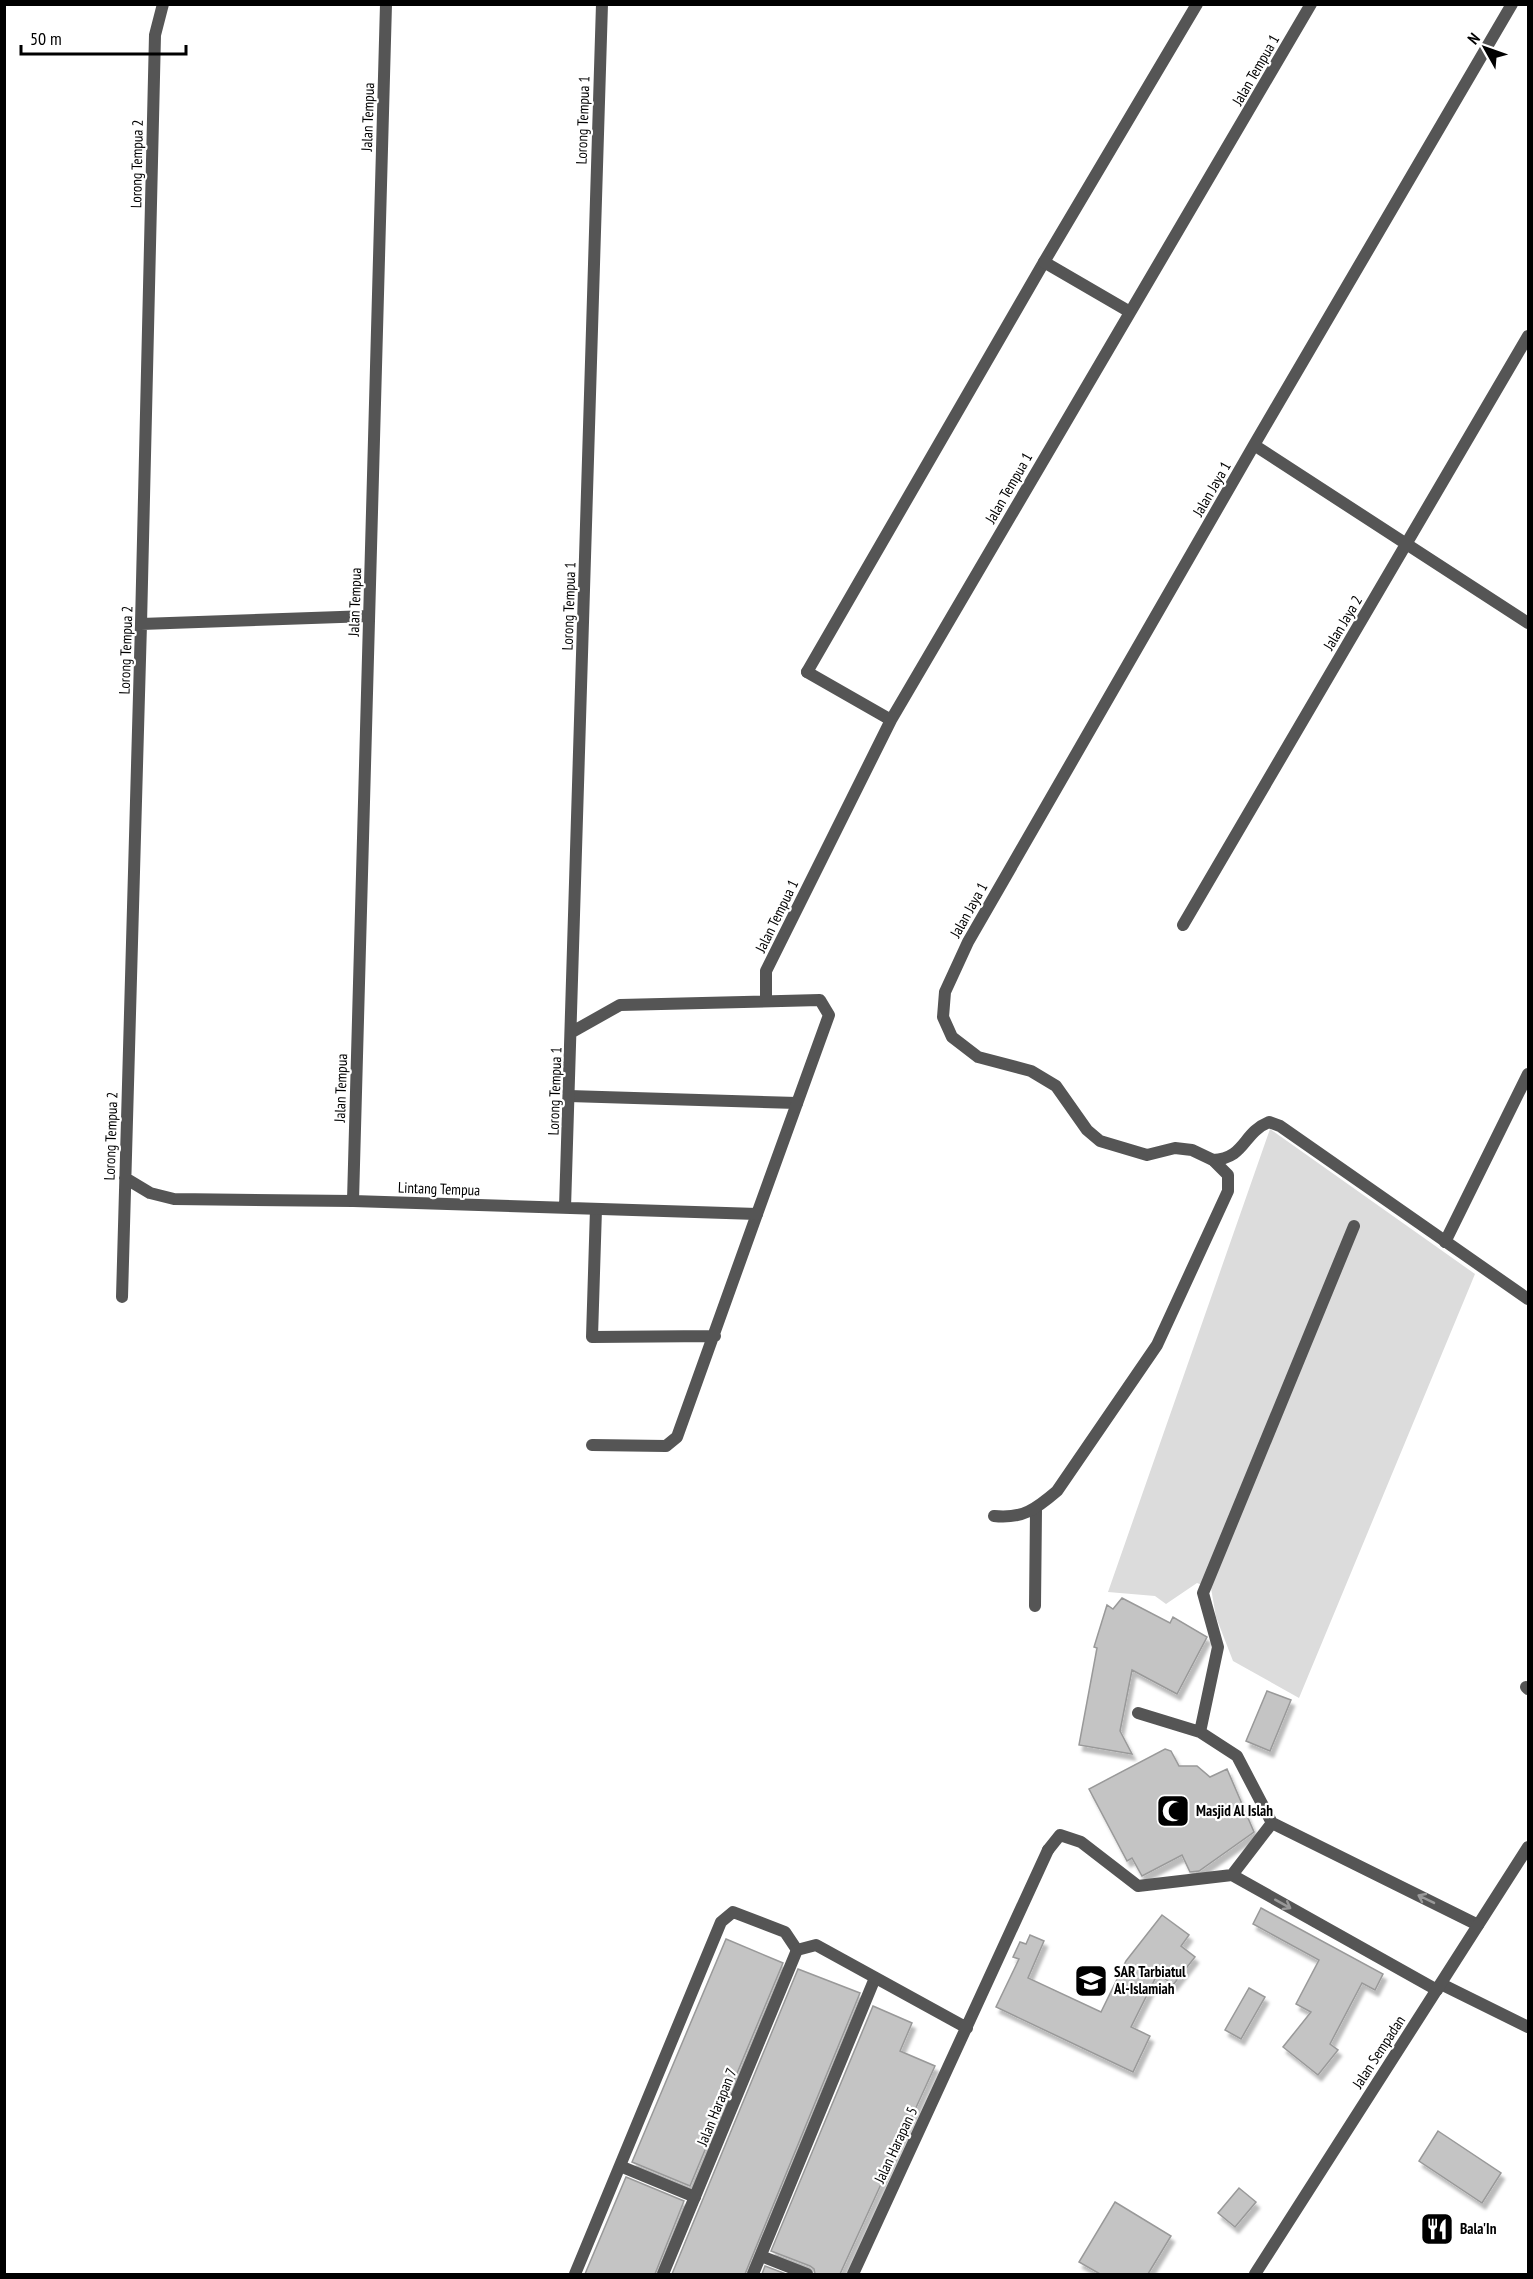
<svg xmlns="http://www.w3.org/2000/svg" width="1533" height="2279" font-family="'PT Sans Narrow',sans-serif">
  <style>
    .green { fill: #dcdcdc }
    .building { fill: #c4c4c4; stroke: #999; stroke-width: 1.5; filter: url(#shadow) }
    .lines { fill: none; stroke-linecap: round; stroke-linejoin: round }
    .service { stroke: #555; stroke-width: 12 }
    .minor { stroke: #555; stroke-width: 12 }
    .tertiary { stroke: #555; stroke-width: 12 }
    .oneway { stroke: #999 }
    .labels { text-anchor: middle; stroke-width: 4.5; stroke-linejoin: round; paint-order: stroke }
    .street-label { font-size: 15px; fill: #000; stroke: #fff }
    .poi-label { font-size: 15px; font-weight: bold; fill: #000; stroke: #fff; text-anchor: start }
  </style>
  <defs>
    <filter id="shadow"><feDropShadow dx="3.5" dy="6" stdDeviation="1.5" flood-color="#0004"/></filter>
  </defs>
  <rect width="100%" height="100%" fill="#fff"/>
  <path class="green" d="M1270,1129L1475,1274L1299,1698L1233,1661L1216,1617L1211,1588L1197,1583L1166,1604L1155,1596L1108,1592Z"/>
  <path class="building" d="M1122,1598L1170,1623L1173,1617L1207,1637L1177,1694L1132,1670L1120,1731L1132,1754L1079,1745L1097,1648L1094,1647L1107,1605L1113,1609Z
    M1267,1691L1291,1700L1270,1751L1246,1741Z
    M1165,1749L1171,1751L1179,1766H1197L1210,1777L1227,1769L1254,1832L1199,1871L1190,1872L1182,1855L1142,1876L1132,1858L1127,1861L1089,1789Z
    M1261,1908L1383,1974L1375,1990L1362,1983L1330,2044L1338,2050L1318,2075L1283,2047L1311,2012L1296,2004L1319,1960L1253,1924Z
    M1162,1915L1189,1935L1181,1946L1195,1957L1173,1985L1158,1973L1131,2027L1150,2036L1133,2072L996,2007L1019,1959L1013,1957L1020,1942L1026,1944L1030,1935L1044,1941L1028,1978L1101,2012L1126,1961Z
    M726,1939L783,1963L690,2186L632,2162Z
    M798,1969L860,1993L745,2274H672Z
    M1249,1988L1265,1997L1241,2039L1225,2030Z
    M873,2006L912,2023L900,2051L935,2066L840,2274H815L814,2269L810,2266L771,2251Z
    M1438,2131L1501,2173L1482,2203L1419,2161Z
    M626,2177L684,2201L655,2274H585Z
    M1239,2188L1256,2202L1235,2227L1218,2213Z
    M1115,2202L1171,2236L1148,2274H1100L1079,2262Z
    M765,2266L786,2274H762Z"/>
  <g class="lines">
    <path class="service" d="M807,672L1044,262L1197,4
      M569,1096L797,1103
      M1213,1160C1246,1158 1242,1133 1269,1122L1280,1126L1528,1299
      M596,1209L592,1337L715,1336
      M592,1445L666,1446L677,1437L757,1214
      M1035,1606L1036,1510
      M1526,1687L1528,1689
      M1138,1713L1200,1732L1237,1756L1272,1823L1478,1925
      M1200,1732L1218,1647L1203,1593L1354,1226
      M1048,1850L1060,1835L1081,1842L1138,1886L1232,1875L1272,1823
      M1232,1875L1437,1990
      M620,2166L695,2197
      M761,2256L807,2274
      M575,2274L721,1922L733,1912L785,1932L797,1950
      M753,2274L875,1978"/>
    <path class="minor" d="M1044,262L1130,312
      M1254,445L1528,623
      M141,624L369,616
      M807,672L891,720
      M1183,925L1528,336
      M766,1001V971L891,720L1311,4
      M125,1178L150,1193L174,1199L353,1201L757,1214L829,1015L820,1000L620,1005L572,1032
      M353,1201L386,4
      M565,1208L602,4
      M1445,1242L1528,1074
      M122,1297L141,624L155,35L163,4
      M994,1516C1023,1519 1036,1509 1057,1491L1157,1345L1228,1191V1175L1213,1160L1192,1150L1175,1148L1147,1155L1100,1141L1087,1130L1056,1086L1031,1071L978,1057L952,1037L943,1017L945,992L968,942L1254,445L1512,4
      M1441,1984L1528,2027
      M663,2274L797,1950L816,1945L967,2028
      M853,2274L1048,1850"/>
    <path class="tertiary" d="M1255,2274L1528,1847"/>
  </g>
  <defs><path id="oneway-shaft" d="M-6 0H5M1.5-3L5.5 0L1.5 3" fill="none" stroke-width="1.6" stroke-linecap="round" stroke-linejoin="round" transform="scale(1.5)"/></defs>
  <g class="oneway">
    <use href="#oneway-shaft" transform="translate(1426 1899) rotate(-154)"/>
    <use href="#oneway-shaft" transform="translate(1283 1904) rotate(29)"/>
  </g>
  <defs>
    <g id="mosque-square" transform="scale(1.725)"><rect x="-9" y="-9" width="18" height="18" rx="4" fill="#000" stroke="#fff"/><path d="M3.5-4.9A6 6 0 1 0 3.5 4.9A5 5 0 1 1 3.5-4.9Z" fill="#fff"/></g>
    <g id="school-square" transform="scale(1.725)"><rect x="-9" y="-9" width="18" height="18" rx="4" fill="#000" stroke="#fff"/><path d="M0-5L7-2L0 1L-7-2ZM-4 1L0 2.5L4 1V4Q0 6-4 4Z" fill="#fff"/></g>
    <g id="restaurant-square" transform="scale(1.725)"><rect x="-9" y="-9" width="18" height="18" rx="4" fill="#000" stroke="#fff"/><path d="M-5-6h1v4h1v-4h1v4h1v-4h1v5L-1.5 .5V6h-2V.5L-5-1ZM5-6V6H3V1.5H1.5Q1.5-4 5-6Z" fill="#fff"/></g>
  </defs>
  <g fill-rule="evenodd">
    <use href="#mosque-square" x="1173" y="1811"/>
    <use href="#school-square" x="1091" y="1981"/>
    <use href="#restaurant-square" x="1437" y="2229"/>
  </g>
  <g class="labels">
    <g class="street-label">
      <text transform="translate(1256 70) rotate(-60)" y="5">Jalan Tempua 1</text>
      <text transform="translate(368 117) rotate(-88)" y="5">Jalan Tempua</text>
      <text transform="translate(583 120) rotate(-88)" y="5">Lorong Tempua 1</text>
      <text transform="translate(137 164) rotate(-89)" y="5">Lorong Tempua 2</text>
      <text transform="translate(1009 488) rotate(-60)" y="5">Jalan Tempua 1</text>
      <text transform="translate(1212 489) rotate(-60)" y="5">Jalan Jaya 1</text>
      <text transform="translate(355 602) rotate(-88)" y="5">Jalan Tempua</text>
      <text transform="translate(569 606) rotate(-88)" y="5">Lorong Tempua 1</text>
      <text transform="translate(1343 623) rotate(-59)" y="5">Jalan Jaya 2</text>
      <text transform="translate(126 650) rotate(-88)" y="5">Lorong Tempua 2</text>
      <text transform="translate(969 910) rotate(-61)" y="5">Jalan Jaya 1</text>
      <text transform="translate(777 916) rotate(-64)" y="5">Jalan Tempua 1</text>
      <text transform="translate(341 1088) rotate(-88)" y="5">Jalan Tempua</text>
      <text transform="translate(555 1091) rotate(-88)" y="5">Lorong Tempua 1</text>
      <text transform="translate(111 1136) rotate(-88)" y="5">Lorong Tempua 2</text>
      <text transform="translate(439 1189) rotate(2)" y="5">Lintang Tempua</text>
      <text transform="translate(1379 2052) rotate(-57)" y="5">Jalan Sempadan</text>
      <text transform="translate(717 2107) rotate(-68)" y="5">Jalan Harapan 7</text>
      <text transform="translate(896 2145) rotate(-65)" y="5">Jalan Harapan 5</text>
    </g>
    <g class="poi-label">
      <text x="1196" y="1816">Masjid Al Islah</text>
      <text x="1114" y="1977">SAR Tarbiatul<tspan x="1114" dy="17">Al-Islamiah</tspan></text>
      <text x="1460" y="2234">Bala'In</text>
    </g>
  </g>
  <rect width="1533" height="2279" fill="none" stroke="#000000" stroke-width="12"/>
  <g transform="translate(1485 48) rotate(310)" stroke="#ffffff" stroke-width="4.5" paint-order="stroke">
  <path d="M0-4.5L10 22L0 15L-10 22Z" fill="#000000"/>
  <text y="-9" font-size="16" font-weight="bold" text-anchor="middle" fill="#000000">N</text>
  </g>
  <path d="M21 45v9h165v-9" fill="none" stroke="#000000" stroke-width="3"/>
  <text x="30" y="45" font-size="18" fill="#000000" stroke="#ffffff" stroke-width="4.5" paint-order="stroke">50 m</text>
</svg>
